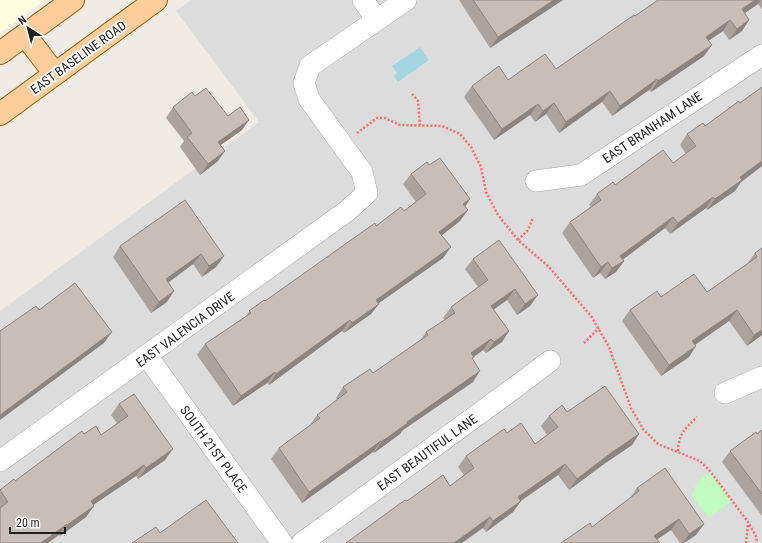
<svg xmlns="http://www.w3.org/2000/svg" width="762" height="543" font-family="'Roboto Condensed',sans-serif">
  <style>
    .residential { fill: #dddcdc }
    .education { fill: #fffddf }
    .park { fill: #c0fcc0 }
    .water { fill: #a3d6e0 }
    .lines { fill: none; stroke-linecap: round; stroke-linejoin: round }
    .street-casing { stroke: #a6a6a6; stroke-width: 22 }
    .primary-casing { stroke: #9a5c00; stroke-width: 24 }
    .path { stroke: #ff6b67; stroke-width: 2.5; stroke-dasharray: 2 2; stroke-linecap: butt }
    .street { stroke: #fff; stroke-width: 21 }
    .primary { stroke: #ffcc9b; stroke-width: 22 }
    .wall { fill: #aca39d }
    .shaded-wall { fill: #8c8480 }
    .building { fill: #c8bdb7; stroke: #8c8480 }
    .labels { text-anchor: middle; stroke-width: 3.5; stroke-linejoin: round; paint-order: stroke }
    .street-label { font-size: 13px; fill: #1f1f1f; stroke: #fff }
  </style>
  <rect width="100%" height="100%" fill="#f0ebe4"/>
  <path class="residential" d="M191,0H762V543H0V311L259,122L176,11Z"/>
  <path class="education" d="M0,0H45L0,33Z"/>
  <path class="park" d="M710,471L732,501L709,518L692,496C693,486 702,478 710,471Z"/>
  <path class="water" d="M420,47L429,60L398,82L394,76L397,73L392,66Z"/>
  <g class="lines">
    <g class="street-casing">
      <path id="street" d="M363,0L377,20
        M536,181L581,175L762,55
        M147,356L282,543
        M725,393L762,377
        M0,461L347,211L367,193L362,172L309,99L304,83L310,66L406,0
        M302,543L517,386L550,361"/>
    </g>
    <g class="primary-casing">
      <path id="primary" d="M25,35L55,74
        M0,53L73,0
        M0,114L156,0"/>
    </g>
    <path class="path" d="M412,94L418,101L420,125
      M357,133L377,118H385L400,125L442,126L460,134L471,147L481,167L486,192L498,215L518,240L549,267L591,316L609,347L631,408L643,429L658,444L700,461L710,471L748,522L757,538L756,543
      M518,240L528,230L533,218
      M584,343L599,328
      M678,451C679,433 684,430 697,417
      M746,543L748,523"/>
    <use href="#street" class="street"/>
    <use href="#primary" class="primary"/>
  </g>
  <path class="wall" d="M459,0H563L490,48Z
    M658,0H762V9L758,4L745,13L749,20L742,31L729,40L723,31L708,41L704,56L651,92L649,90L612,116L602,102L559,133L546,114L535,122L530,115L494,140L464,97L472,86L508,80L556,69L635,16Z
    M762,87V166L741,182L735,191L707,210L706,208L670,234L665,228L623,259L624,261L616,272L605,279L600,273L593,278L562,233L570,222L591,207L589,205L597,194L615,185L673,163L686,154L680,145L687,134L705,126Z
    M195,96L228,116L242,130L220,145L218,161L200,175L180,147L184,141L166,118L173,107Z
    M429,165L465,206L460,221L442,235L443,258L379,303L371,314L344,333L342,331L269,385L267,383L233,406L197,355L205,344L246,316L249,311L265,301L376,226L404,211L416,202L403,184L411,174Z
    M499,240L530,306L517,315L507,300L493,310L509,331L502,342L486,353L483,350L474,357L472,359L473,382L403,430L400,434L374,453L373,452L302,503L271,459L279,448L309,426L317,415L337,400L336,398L343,387L373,373L420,341L426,332L445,320L443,318L451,307L478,287L465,269L473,259Z
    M120,246L224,256L216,267L202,277L193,264L168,283L167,302L151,313L113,257Z
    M762,248V335L747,346L729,321L695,344L689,357L661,376L622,321L630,310L661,297L707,292L747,264L755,253Z
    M119,404L165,460L138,479L136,476L93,505L94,506L86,517L60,536L59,535L0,543V490L15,481L101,435L117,423L111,415Z
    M567,412L639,434L632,445L604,464L569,490L558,475L521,501L513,512L486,532L483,528L407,501L450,486L464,475L458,467L466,456L507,433L535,444L547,435L541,426L549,416Z
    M762,430V516L722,462L730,451Z
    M637,488L704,524L696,535L684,543H680L671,530L657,539L592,527L630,498Z"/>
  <path class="shaded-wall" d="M554,0H563L490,48L498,37Z
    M755,0H761L758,4L734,20L742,9Z
    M730,20L723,31L698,48L706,37Z
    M749,20L742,31L729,40L737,29Z
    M712,45L704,56L651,92L658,81Z
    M657,79L649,90L612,116L620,106Z
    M610,91L602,102L559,133L566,122Z
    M554,103L546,114L535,122L543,111Z
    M538,104L530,115L494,140L502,129Z
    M249,120L242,130L211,152L218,142Z
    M225,151L218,161L200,175L208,164Z
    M762,161V166L741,182L735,191L707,210L715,199L740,177Z
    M713,197L706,208L670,234L678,223Z
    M470,199L463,210V204Z
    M468,210L460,221L432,243L439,232Z
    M673,217L665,228L613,267L620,256Z
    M451,247L443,258L369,310L376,300Z
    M201,254L193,264L158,290L166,279Z
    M224,256L216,267L202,277L209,266Z
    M624,261L616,272L605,279L612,268Z
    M608,262L600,273L593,278L601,267Z
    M515,289L507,300L483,317L491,306Z
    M174,291L167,302L151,313L159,302Z
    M538,295L530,306L517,315L525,304Z
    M379,304L371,314L344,333L352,323Z
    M737,310L729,321L685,352L692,341Z
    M350,320L342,331L269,385L276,374Z
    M762,330V335L747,346L754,335Z
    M509,331L502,342L486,353L494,342Z
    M112,332L104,343L0,420V415Z
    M491,339L483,350L464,364L471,353Z
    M696,346L689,357L661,376L669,365Z
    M480,371L473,382L403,430L400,434L374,453L381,442L407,422Z
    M275,372L267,383L233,406L241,396Z
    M639,434L632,445L604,464L569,490L577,479L611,453Z
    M381,441L373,452L302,503L309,492Z
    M173,449L165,460L138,479L146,468Z
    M565,464L558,475L510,508L518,497Z
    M144,465L136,476L83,512L91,501Z
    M521,501L513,512L486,532L493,521Z
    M94,506L86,517L60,536L67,525Z
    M490,517L483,528L462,543H454Z
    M679,519L671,530L652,543L654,536Z
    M67,524L59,535L48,543H41Z
    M704,524L696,535L684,543H683L689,534Z"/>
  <path class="building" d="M473,0H554L498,37Z
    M658,0H755L742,9L749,20L737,29L730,20L706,37L712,45L658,81L657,79L620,106L610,91L566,122L554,103L543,111L538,104L502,129L472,86L499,66L508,80L545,54L556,69L634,15L635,16Z
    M762,87V161L740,177L742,180L715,199L713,197L678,223L673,217L620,256L624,261L612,268L608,262L601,267L570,222L601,200L597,194L613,182L615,185L663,150L673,163L696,146L687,134L703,123L705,126L739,101L740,103Z
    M206,88L228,116L240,107L249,120L218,142L225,151L208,164L187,137L192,133L173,107L192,92L195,96Z
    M440,158L470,199L463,204L468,210L439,232L451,247L376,300L379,304L352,323L350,320L276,374L275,372L241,396L205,344L251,313L249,311L264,300L265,301L375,223L376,226L401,207L404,211L426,194L411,174L427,162L429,165Z
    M185,200L224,256L209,266L201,254L166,279L174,291L159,302L120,246Z
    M499,240L538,295L525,304L515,289L491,306L509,331L494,342L491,339L471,353L474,357L472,358L480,371L407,422L408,423L381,442V441L309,492L279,448L320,418L317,415L347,392L343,387L370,369L373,373L428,335L426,332L455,313L451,307L488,280L473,259Z
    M762,248V330L754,335L737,310L692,341L696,346L669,365L630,310L657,291L661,297L694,274L707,292L757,257L755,253Z
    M75,283L112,332L0,415V331L36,306L39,310Z
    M605,386L639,434L611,453L577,479L565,464L518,497L521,501L493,521L490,517L454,543H346L405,500L407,501L443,475L450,486L474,468L466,456L504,429L507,433L521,423L535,444L558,427L549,416L562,405L567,412Z
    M134,394L173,449L146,468L144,465L91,501L94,506L67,525V524L41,543H0V508L8,502L0,490L14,479L15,481L82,431L84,434L96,426L101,435L128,416L119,404Z
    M762,430V494L730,451L756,432L757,434Z
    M665,468L704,524L689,534L679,519L654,536L660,543H561L590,523L592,527L639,491L637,488Z
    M206,500L238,543H132L156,527L160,533Z"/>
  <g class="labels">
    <g class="street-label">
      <text transform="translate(78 57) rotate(-36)" y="5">EAST BASELINE ROAD</text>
      <text transform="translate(652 127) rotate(-34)" y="5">EAST BRANHAM LANE</text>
      <text transform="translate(185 329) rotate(-36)" y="5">EAST VALENCIA DRIVE</text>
      <text transform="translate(214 449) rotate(54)" y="5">SOUTH 21ST PLACE</text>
      <text transform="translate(427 452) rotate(-36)" y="5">EAST BEAUTIFUL LANE</text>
    </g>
  </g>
  <g transform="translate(28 28) rotate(324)" stroke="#ffffff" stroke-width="3" paint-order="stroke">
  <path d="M0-3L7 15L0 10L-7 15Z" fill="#1f1f1f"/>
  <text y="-6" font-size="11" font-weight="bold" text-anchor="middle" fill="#1f1f1f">N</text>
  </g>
  <path d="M10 527v6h55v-6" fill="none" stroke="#1f1f1f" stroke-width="2"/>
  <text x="16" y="527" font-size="12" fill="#1f1f1f" stroke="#ffffff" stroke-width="3" paint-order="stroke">20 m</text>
</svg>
